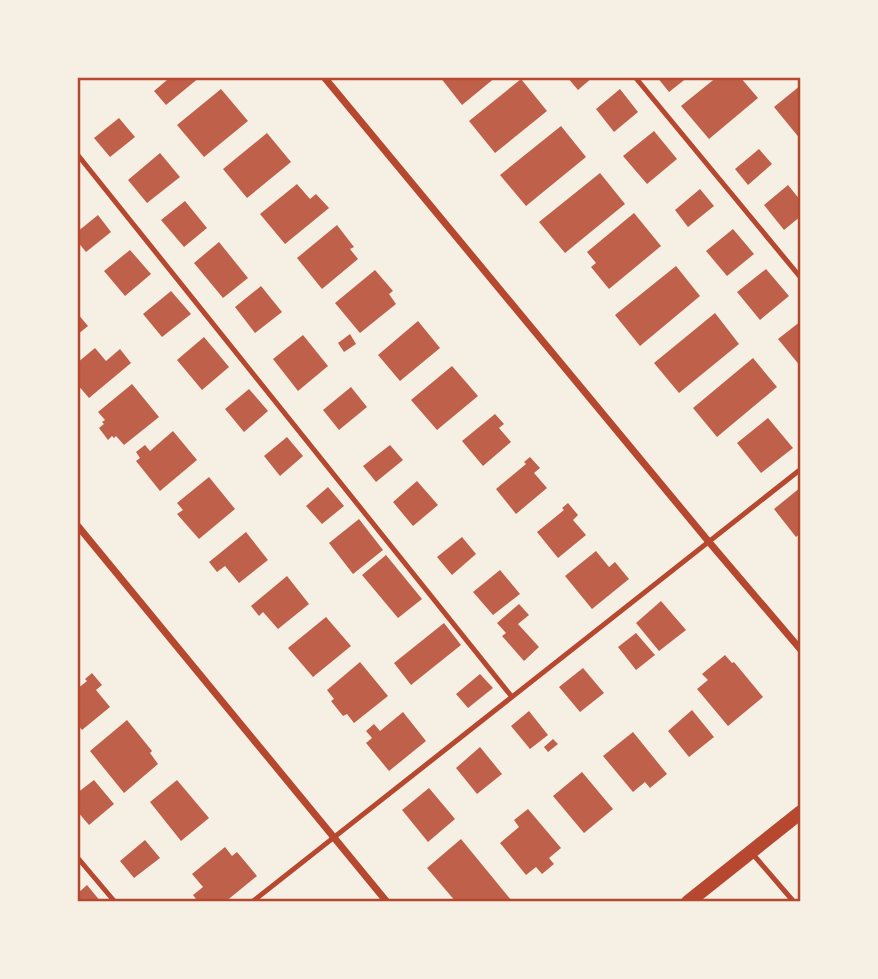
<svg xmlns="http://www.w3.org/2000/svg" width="878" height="979" font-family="Helvetica,sans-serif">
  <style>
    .building { fill: #bf614a }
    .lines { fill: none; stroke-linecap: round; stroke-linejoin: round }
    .service { stroke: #b5482f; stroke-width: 5 }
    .minor { stroke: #b5482f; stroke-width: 7 }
    .secondary { stroke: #b5482f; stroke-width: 14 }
    .neatline { fill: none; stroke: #b5482f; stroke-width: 2.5 }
  </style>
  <rect width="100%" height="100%" fill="#f6efe4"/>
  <path class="building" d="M165,77H200L166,105L154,91L167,80Z
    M440,77H496L462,105Z
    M567,77H593L578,90Z
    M657,77H688L669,92Z
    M717,77H740L758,98L709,139L681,106Z
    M521,79L547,111L495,153L469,121Z
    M801,85V140L774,107Z
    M221,89L248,121L204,157L177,125Z
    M620,89L638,112L614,132L596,109Z
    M119,118L135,137L110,157L94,138Z
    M561,126L586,157L526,206L500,175Z
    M654,131L677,159L647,184L623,156Z
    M267,133L291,162L247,198L223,169Z
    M759,149L772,164L748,185L735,169Z
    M160,153L180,177L147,203L128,180Z
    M600,173L625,204L565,253L539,222Z
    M297,184L310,199L316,194L329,208L285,244L260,214Z
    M788,185L801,201V216L784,230L764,205Z
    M700,189L714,206L688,227L675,210Z
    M185,201L207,228L184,247L161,220Z
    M634,213L661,246L609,289L591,267L596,263L587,252Z
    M98,215L111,232L86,252L77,241V232Z
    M337,225L354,247L350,249L358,259L322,289L297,258Z
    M733,229L754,254L727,276L706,251Z
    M219,242L248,278L223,298L194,263Z
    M130,250L151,274L125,296L104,271Z
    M676,266L700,296L640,346L615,315Z
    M766,269L789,296L760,320L737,292Z
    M375,270L393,291L389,294L396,304L360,333L335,303Z
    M261,286L282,312L255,333L235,307Z
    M171,291L191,314L162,337L143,314Z
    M77,313L88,326L77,335Z
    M715,313L739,344L679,393L654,363Z
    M418,321L440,348L400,381L378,355Z
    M801,321V367L778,339Z
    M350,334L356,344L344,352L338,343Z
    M303,335L328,366L298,391L273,359Z
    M204,337L229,367L202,390L177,360Z
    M95,348L106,361L120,349L131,363L89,398L77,384V363Z
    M753,358L777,387L717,437L693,408Z
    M452,366L478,396L437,430L411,400Z
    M132,384L159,417L124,445L116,436L114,438L112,436L108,440L99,428L104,424L102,422L105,420L98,412Z
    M351,387L367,407L339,430L323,410Z
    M249,389L268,411L244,432L225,409Z
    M495,414L504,424L499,428L511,442L483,466L462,441Z
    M768,418L793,448L761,473L737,443Z
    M173,431L197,460L160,491L136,461L140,458L136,452L145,445L150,451Z
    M287,437L303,456L280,476L264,456Z
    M390,445L403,460L376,482L363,466Z
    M530,457L540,468L534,473L547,488L516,514L496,489L526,464L524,462Z
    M209,477L235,509L199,539L177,514L183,510L177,503Z
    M417,481L438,505L413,526L393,502Z
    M328,487L344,506L322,524L306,506Z
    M801,487V533L796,537L774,509Z
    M568,503L578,515L573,520L586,535L558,558L537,532L564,510L562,508Z
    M359,519L383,550L353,574L329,543Z
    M246,532L268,560L239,583L225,566L217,572L209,562Z
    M462,537L476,554L452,575L437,557Z
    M596,551L609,567L615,562L629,579L592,609L565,576Z
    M386,555L422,599L398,618L362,575Z
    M500,570L520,594L493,615L473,592Z
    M287,576L309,604L278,629L263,612L259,616L251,606Z
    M661,601L686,630L659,651L636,623Z
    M519,604L529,615L518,624L539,647L524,661L502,636L506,633L497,623Z
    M326,617L351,646L313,677L288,648Z
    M444,623L461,645L411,685L394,663Z
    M636,633L655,655L636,670L618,647Z
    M725,655L732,663L734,662L763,697L728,726L697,689L708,680L702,674Z
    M360,662L388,696L354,723L347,714L343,716L331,701L334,699L327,690Z
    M583,668L604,693L580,712L559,687Z
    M92,673L102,685L96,690L110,707L82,730L77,724V689L87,681L85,679Z
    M480,674L493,688L468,708L456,694Z
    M692,710L714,737L689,757L668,731Z
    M529,711L548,735L530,749L511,726Z
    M403,712L426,741L389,771L366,743L372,738L366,731L374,724L380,731Z
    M127,720L152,751L150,753L158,764L124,793L90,751Z
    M633,732L667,774L650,788L645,782L633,792L603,756Z
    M553,739L558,744L548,752L544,747Z
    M480,747L502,774L477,794L456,768Z
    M582,772L613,809L584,833L553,796Z
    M94,780L114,804L89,825L77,811V793Z
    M177,780L209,818L181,841L150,802Z
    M429,788L455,819L428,842L402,810Z
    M528,809L561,848L549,858L554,864L542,874L536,867L526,875L500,843L519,827L514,820Z
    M461,839L511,900L508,902H456L427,868Z
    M145,840L160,858L134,878L120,861Z
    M225,847L232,856L237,852L257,876L225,902H193L196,899L193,895L203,887L192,874Z
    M87,885L101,902H77V894Z"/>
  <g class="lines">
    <path class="service" d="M635,77L801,278
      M77,154L512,697
      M751,852L794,902
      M77,857L115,902
      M252,902L801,469"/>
    <path class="minor" d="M324,77L709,542L801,650
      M77,525L387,902"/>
    <path class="secondary" d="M688,902L801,812"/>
  </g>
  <rect width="878" height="979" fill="none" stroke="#f6efe4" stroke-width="158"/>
  <rect x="79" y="79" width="720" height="821" class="neatline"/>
</svg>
